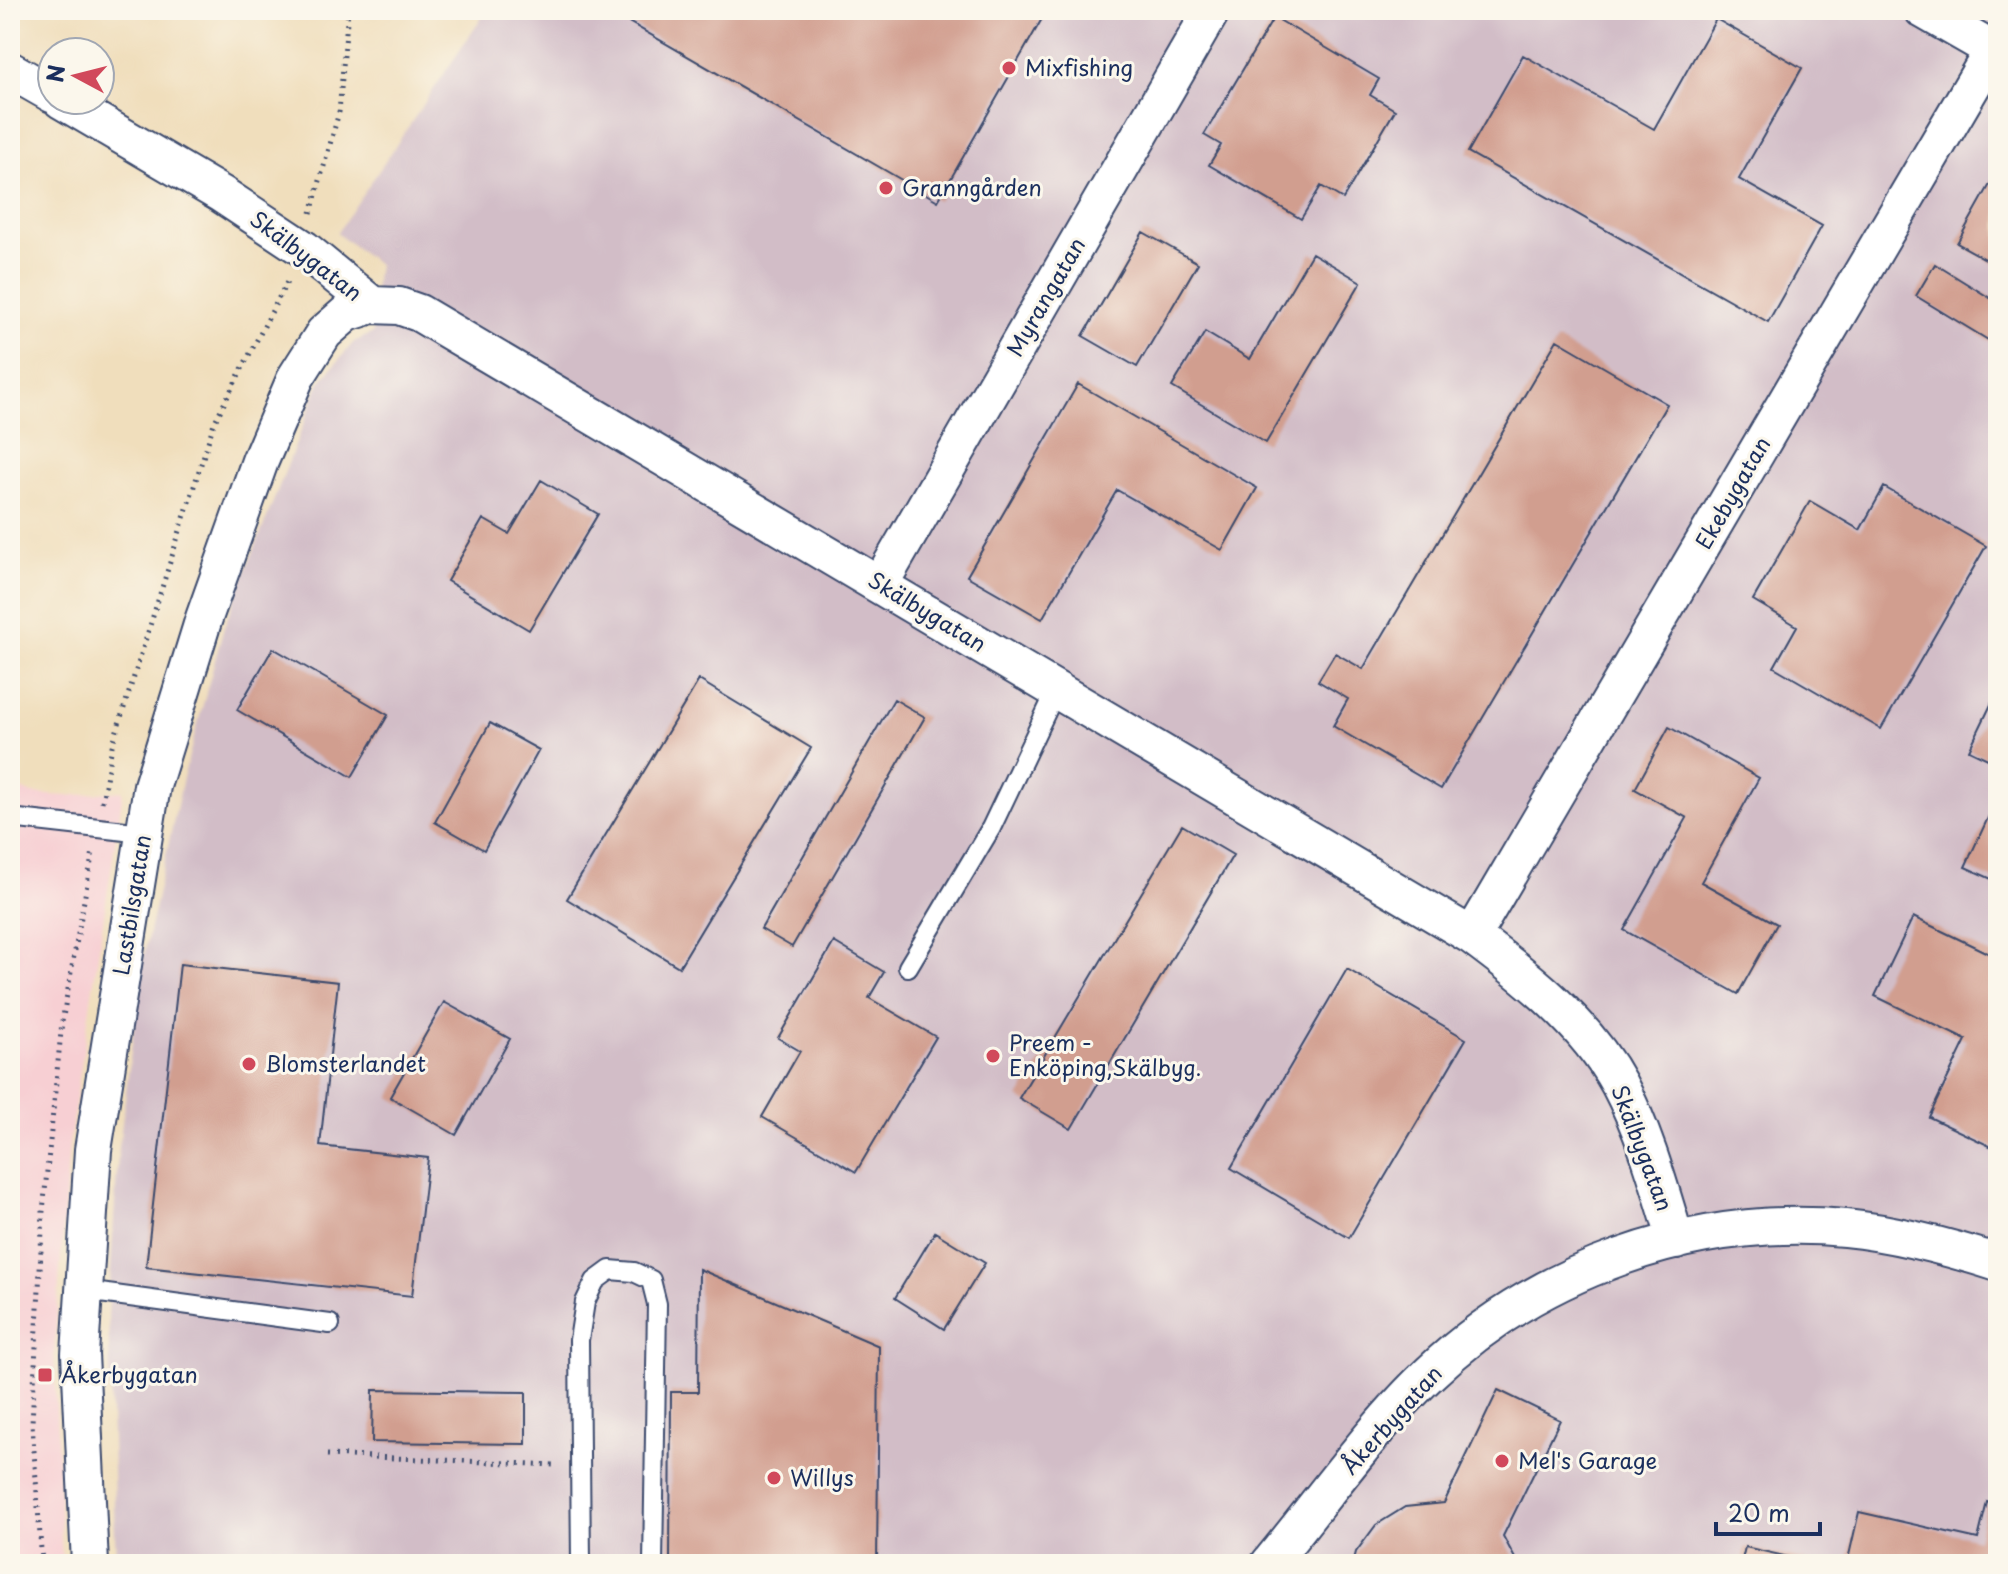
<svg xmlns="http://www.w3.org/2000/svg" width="2008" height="1574" font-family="'Playpen Sans',sans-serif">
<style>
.built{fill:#f7cfd3}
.industrial{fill:#d2bdc7}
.building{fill:#d19e8f}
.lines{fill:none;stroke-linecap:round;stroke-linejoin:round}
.lane-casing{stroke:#3b496c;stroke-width:22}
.street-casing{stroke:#3b496c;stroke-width:40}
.path{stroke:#3b496c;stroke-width:5;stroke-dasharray:2 6;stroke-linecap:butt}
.lane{stroke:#fff;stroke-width:18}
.street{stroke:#fff;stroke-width:36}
.poi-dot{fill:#d1495b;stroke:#fbf7ec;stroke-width:3}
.labels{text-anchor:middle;stroke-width:6;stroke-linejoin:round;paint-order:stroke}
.poi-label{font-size:22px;fill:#1b2f5e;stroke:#fbf7ec;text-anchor:start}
.street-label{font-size:22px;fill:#1b2f5e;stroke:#fbf7ec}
</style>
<rect width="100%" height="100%" fill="#fbf7ec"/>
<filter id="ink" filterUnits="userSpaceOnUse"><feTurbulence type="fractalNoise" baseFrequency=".0125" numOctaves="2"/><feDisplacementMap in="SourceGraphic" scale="16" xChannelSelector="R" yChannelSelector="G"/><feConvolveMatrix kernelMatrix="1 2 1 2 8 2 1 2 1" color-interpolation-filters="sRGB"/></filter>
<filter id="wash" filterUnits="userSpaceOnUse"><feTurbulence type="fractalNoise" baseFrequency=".006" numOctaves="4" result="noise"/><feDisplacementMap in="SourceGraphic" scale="32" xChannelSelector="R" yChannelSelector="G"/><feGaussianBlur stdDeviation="1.8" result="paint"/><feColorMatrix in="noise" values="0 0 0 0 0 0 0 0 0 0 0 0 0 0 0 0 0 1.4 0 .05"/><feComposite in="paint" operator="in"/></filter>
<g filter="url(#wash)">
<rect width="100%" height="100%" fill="#f0debc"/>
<path class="built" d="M10 784 32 794 66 796 123 791 69 1145 54 1353 62 1564H10Z"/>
<path class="industrial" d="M487 10H1998V1564H116L108 1316 118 1155 142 964 183 778 224 627 320 382 354 342 373 333 372 305 378 265 337 233Z"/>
<g id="blocks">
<path class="building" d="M608 10H1047L938 201Z
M1274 17 1379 79 1370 95 1395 110 1343 199 1321 186 1301 219 1209 165 1221 145 1204 135Z
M1716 19 1802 68 1739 179 1822 226 1768 322 1468 152 1523 55 1654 129Z
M1998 170V266L1957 243Z
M1143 232 1198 263 1137 367 1083 336Z
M1312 253 1361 282 1266 443 1172 387 1205 332 1250 359Z
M1935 264 1998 303V346L1916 296Z
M1557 340 1667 404 1441 789 1333 726 1348 699 1318 681 1335 653 1363 669Z
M1078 384 1257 488 1222 550 1117 490 1042 619 967 576Z
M541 480 598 514 529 630 447 581 483 519 509 534Z
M1884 487 1986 546 1881 729 1774 667 1797 626 1753 600 1810 501 1860 530Z
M273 648 388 715 352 777 237 710Z
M699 680 811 748 679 967 567 899Z
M1998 690V764L1969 750Z
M894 699 925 717 792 947 761 929Z
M490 723 539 750 484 850 435 822Z
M1669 727 1759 778 1701 882 1777 924 1738 994 1624 930 1687 818 1635 789Z
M1993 807 1998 809V882L1965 867Z
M1182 825 1233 855 1071 1129 1019 1098Z
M1913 917 1998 958V1150L1929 1117 1966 1040 1875 996Z
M834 942 884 972 869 998 936 1037 856 1172 762 1117 800 1051 778 1038Z
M180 964 338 982 320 1146 428 1158 412 1296 146 1267Z
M1347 969 1466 1039 1349 1238 1231 1168Z
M444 1002 510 1039 456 1135 390 1097Z
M935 1232 985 1263 944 1329 895 1298Z
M699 1269 879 1346 877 1564H670L671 1392H698Z
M373 1390 526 1392V1444L372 1442Z
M1498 1390 1560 1420 1503 1536 1518 1564H1353L1356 1552 1376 1525 1405 1507 1444 1503Z
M1987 1502 1998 1505V1564H1847L1859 1512 1978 1539Z
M1745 1547 1815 1563V1564H1741Z"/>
</g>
</g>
<g filter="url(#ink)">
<use href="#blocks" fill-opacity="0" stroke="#3b496c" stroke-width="2"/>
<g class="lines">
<defs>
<path id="lane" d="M10 818 143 833
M908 967 991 828 1057 689
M85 1291 330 1324
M581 1564 579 1340 585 1302 595 1281 610 1270 634 1272 651 1280 657 1304 653 1564"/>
<path id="street" d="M1923 10 1998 53
M10 70 52 94
M61 100 221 194 304 249 372 305 399 306 419 313 1472 936C1526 976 1586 1023 1619 1084 1645 1133 1660 1188 1676 1241
M880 584 1212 10
M1472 936 1993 50
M90 1564 80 1354 93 1150 152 786 204 618 260 461 296 377 324 333 347 313 372 305
M1269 1564C1319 1504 1373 1427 1429 1374 1537 1270 1695 1214 1845 1228 1897 1233 1948 1247 1998 1263"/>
</defs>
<use href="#lane" class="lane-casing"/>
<use href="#street" class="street-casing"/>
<path class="path" d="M311 213 339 112 348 10
M102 802 112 746 214 423 289 278
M327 1455 555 1465
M42 1564 32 1423 43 1211 62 1022 93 851"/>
<use href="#lane" class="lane"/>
<use href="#street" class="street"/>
</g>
</g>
<g class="poi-dot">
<circle cx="1009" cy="68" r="8"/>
<circle cx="886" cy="188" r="8"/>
<circle cx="993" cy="1056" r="8"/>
<circle cx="249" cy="1064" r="8"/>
<rect x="37" y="1367" width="16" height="16" rx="4"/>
<circle cx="1502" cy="1461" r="8"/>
<circle cx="774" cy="1478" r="8"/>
</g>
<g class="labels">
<g class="poi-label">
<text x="1025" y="76">Mixfishing</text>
<text x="902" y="196">Granngården</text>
<text x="1009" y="1051">Preem -<tspan x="1009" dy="25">Enköping,Skälbyg.</tspan></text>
<text x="265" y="1072">Blomsterlandet</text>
<text x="61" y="1383">Åkerbygatan</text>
<text x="1518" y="1469">Mel's Garage</text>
<text x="790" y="1486">Willys</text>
</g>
<g class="street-label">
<text transform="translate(306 256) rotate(37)" y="8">Skälbygatan</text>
<text transform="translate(1046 297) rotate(-60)" y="8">Myrangatan</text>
<text transform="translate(1733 493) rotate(-60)" y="8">Ekebygatan</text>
<text transform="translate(927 612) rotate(31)" y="8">Skälbygatan</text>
<text transform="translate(132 905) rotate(-81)" y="8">Lastbilsgatan</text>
<text transform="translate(1642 1148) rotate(69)" y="8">Skälbygatan</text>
<text transform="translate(1392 1420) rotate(-48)" y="8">Åkerbygatan</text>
</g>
</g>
<rect width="2008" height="1574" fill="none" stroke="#fbf7ec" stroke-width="40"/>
<g transform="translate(76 76) rotate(277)"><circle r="38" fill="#fbf7ec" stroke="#a1a7b3" stroke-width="2"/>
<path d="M0-6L14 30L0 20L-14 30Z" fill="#d1495b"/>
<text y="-12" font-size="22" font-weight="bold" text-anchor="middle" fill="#1b2f5e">N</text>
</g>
<path d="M1716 1522v12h104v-12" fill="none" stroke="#1b2f5e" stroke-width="4"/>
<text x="1728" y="1522" font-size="24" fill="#1b2f5e" stroke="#fbf7ec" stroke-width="6" paint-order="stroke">20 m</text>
</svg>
